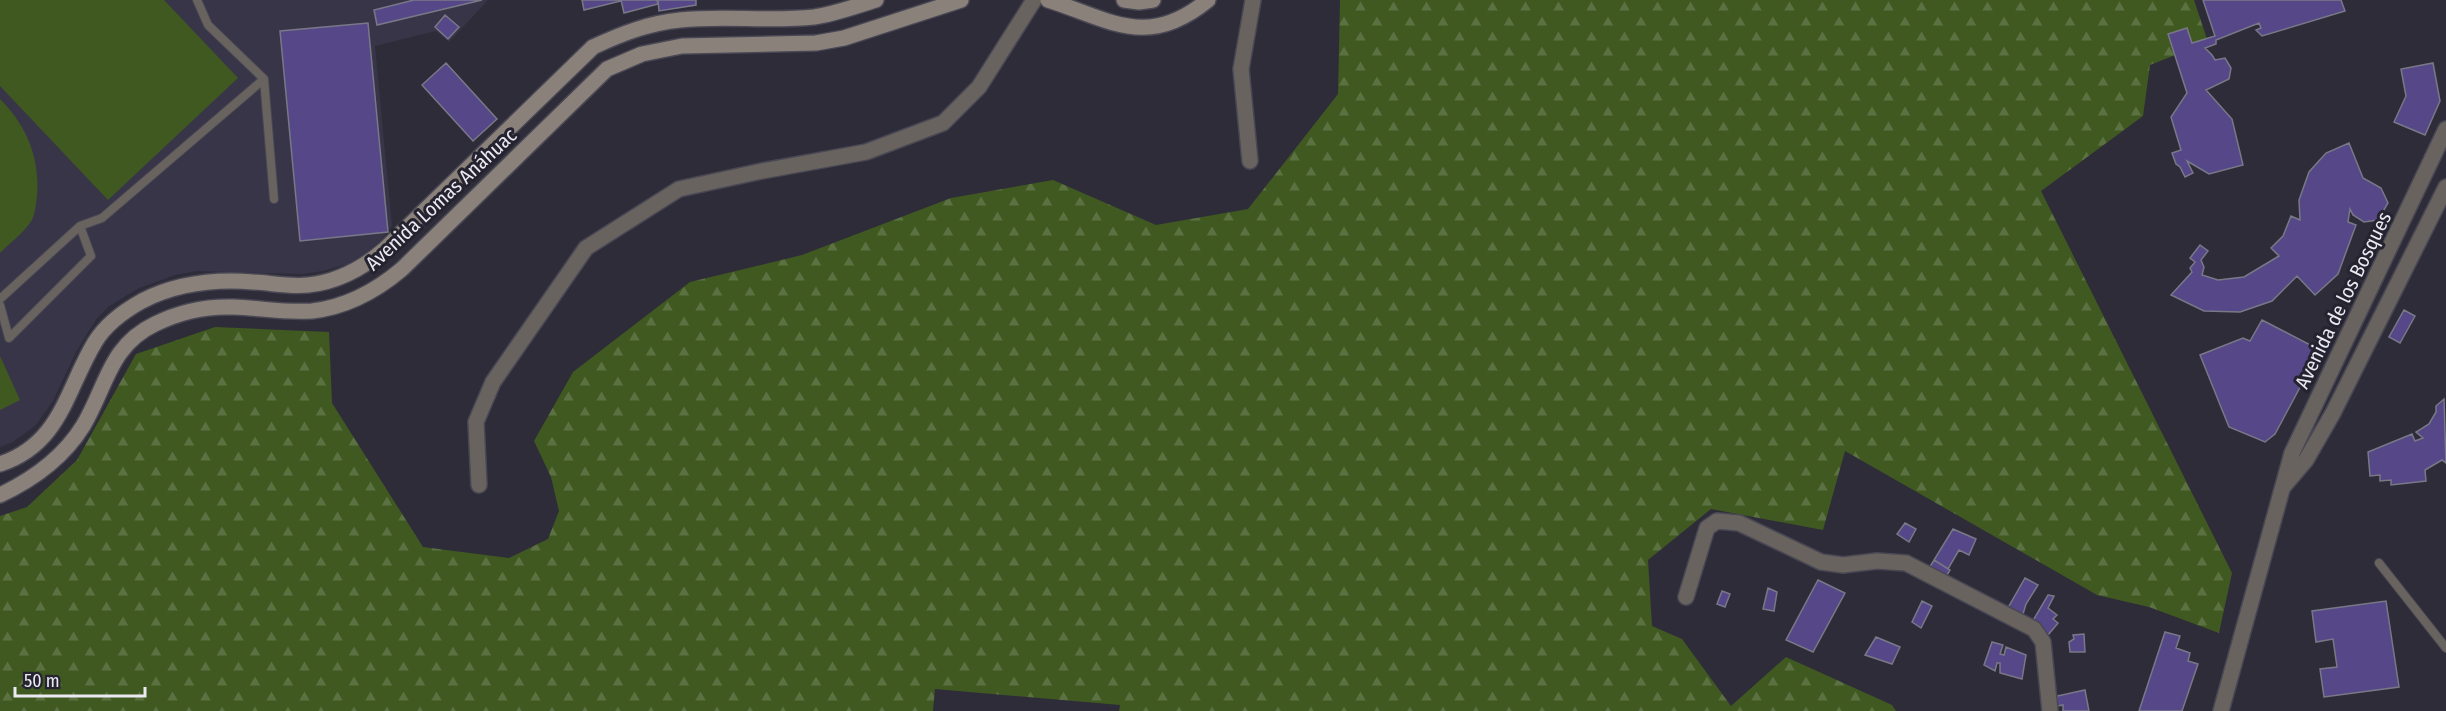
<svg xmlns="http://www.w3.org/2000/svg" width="2446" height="711" font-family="'Fira Sans Condensed',sans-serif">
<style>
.built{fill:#383548}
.grass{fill:#3f5920}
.forest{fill:url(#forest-firs)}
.building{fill:#564888;stroke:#797887;stroke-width:1.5}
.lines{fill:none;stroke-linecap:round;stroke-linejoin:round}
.service-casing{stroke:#484753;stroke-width:10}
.minor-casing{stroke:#484753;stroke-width:18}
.tertiary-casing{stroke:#484753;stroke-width:18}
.secondary-casing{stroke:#484753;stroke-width:18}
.service{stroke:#69635f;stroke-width:8}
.minor{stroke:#69635f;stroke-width:15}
.tertiary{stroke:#69635f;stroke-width:15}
.secondary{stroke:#8a817a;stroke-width:15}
.labels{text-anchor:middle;stroke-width:6;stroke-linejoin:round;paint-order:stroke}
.street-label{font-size:20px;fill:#ebeaf2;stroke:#24232f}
</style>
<defs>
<pattern id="forest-firs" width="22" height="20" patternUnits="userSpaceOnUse" patternTransform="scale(1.5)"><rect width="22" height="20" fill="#3f5920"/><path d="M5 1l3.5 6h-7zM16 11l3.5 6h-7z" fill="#5b7141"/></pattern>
</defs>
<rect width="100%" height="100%" fill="#2e2c39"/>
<path class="built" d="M0 0H488L449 42 436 31 375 46 392 226 381 240 364 254 347 264 323 271 303 274 196 271 175 275 137 289 108 307 97 318 76 352 53 401 36 425 13 442 0 447Z"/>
<path class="grass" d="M0 0H164L238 78 108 200 0 86Z
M0 99C27 126 40 158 37 196 36 204 35 217 30 223 22 234 10 243 0 253Z
M0 356 20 400 0 410Z"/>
<path class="forest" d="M1340 0H2194L2208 42 2150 65 2143 116 2041 191 2232 573 2219 633 2149 607 2097 595 1845 451 1823 530 1711 509 1648 560 1652 626 1682 639 1731 706 1786 657 1892 705 1896 711H1119L1120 705 935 689 933 711H0V516L27 507 77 460 136 354 215 327 329 332 332 403 423 547 509 558 548 539 559 511 551 477 534 441 573 372 690 282 802 255 951 198 1053 180 1156 225 1248 209 1338 94Z"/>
<path class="building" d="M414 0H482L377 25 374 10Z
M582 0H621V1L584 10Z
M621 0H657L658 4 624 13Z
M658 0H696V5L659 11Z
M2203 0H2341L2345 11 2262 36 2256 30 2261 28 2259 23 2216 40V44L2205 48 2212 55 2215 60 2225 58 2231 68 2229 79 2206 90 2232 119 2243 165 2209 174 2187 161 2193 173 2185 177 2180 167 2176 164 2172 153 2181 150 2171 117 2187 93 2168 34 2187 28 2192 43 2215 36Z
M445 15 459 27 448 39 435 27Z
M368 23 388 232 300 241 280 31Z
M446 63 497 119 473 141 422 85Z
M2433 63 2440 101 2425 135 2394 122 2406 96 2401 69Z
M2349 143 2363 178 2381 188 2388 203 2378 220 2364 222 2353 215 2350 209 2348 222 2356 225 2338 274 2315 295 2297 276 2272 301 2240 312 2204 311 2171 295 2192 272 2190 268 2195 262 2190 258 2200 245 2208 251 2201 260 2204 267 2202 275 2218 280 2244 277 2279 256 2271 248 2283 236 2291 216 2300 220 2299 200 2309 172 2326 153Z
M2404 310 2415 316 2400 343 2389 337Z
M2262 320 2320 350 2275 434 2265 442 2229 427 2200 355 2243 338 2250 341Z
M2444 399 2446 463 2442 460 2425 470 2426 481 2391 485V480L2380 481V475L2370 476 2368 452 2412 434 2415 441 2423 438 2416 432 2429 424 2436 412V406Z
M1905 523 1916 529 1909 542 1897 534Z
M1953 529 1976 539 1969 555 1959 550 1948 569 1934 560Z
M1934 560 1950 570 1943 582 1926 573Z
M2025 578 2038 585 2026 604 2021 621 2005 613Z
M1818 580 1845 593 1813 652 1786 640Z
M1768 588 1777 592 1774 611 1763 609Z
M1722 591 1730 594 1725 607 1717 604Z
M2048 595 2054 596 2048 608 2057 615 2053 619 2058 623 2048 635 2031 624Z
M1922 601 1932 606 1921 628 1912 622Z
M2386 601 2399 687 2324 697 2320 669 2337 667 2333 639 2316 642 2312 611Z
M2165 632 2180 636 2176 648 2190 653 2188 661 2198 664 2182 711H2139Z
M2084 634 2085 652H2070L2069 642 2074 639 2073 635Z
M1876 637 1900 647 1892 664 1865 655Z
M1992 642 2003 645 2000 654 2004 655 2006 647 2026 655 2022 679 2000 673V663H1997L1995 671 1984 665Z
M2085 690 2089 711H2063V705L2057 706V696Z"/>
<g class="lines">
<defs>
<path id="service" d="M197 0 208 25 264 79 274 199
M0 299 80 226 102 218 264 79
M0 305 9 338 91 256 80 226
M2379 563 2446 648"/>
<path id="minor" d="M1250 161 1241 69 1253 0
M479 485 476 422 493 382 586 248 679 189 762 171 866 152 943 123 979 87 1034 0
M1686 597 1707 528 1717 521 1739 523 1821 562 1843 565 1877 561 1906 563 2034 629 2043 642 2050 711"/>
<path id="tertiary" d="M2284 486 2306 460 2333 413 2446 187
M2221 711 2292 453 2446 129"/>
<path id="secondary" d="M1048 0C1111 20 1147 50 1208 0
M1124 0 1139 2 1153 0
M0 464C61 444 66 390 95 342 106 324 124 311 142 301 177 283 215 279 253 282 272 283 290 287 308 285 338 282 363 268 385 249L593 47C621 34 649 23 680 20 724 15 770 22 814 17 835 14 856 6 876 0
M0 495C34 479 63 458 83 426 107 386 109 346 155 324 179 312 207 306 234 307 260 308 286 313 312 311 347 307 376 291 402 269L607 69 642 54 682 46 816 43 844 38 961 0"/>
</defs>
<use href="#service" class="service-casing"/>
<use href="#minor" class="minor-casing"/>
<use href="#tertiary" class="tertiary-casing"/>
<use href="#secondary" class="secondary-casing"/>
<use href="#service" class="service"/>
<use href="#minor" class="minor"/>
<use href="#tertiary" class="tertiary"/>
<use href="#secondary" class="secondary"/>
</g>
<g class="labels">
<g class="street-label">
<text transform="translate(441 199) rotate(-43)" y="7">Avenida Lomas Anáhuac</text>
<text transform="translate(2343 300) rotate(-64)" y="7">Avenida de los Bosques</text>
</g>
</g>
<path d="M15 687v9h130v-9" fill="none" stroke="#ebeaf2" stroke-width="3"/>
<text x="24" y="687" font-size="18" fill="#ebeaf2" stroke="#24232f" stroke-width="4.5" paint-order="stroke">50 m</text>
</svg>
